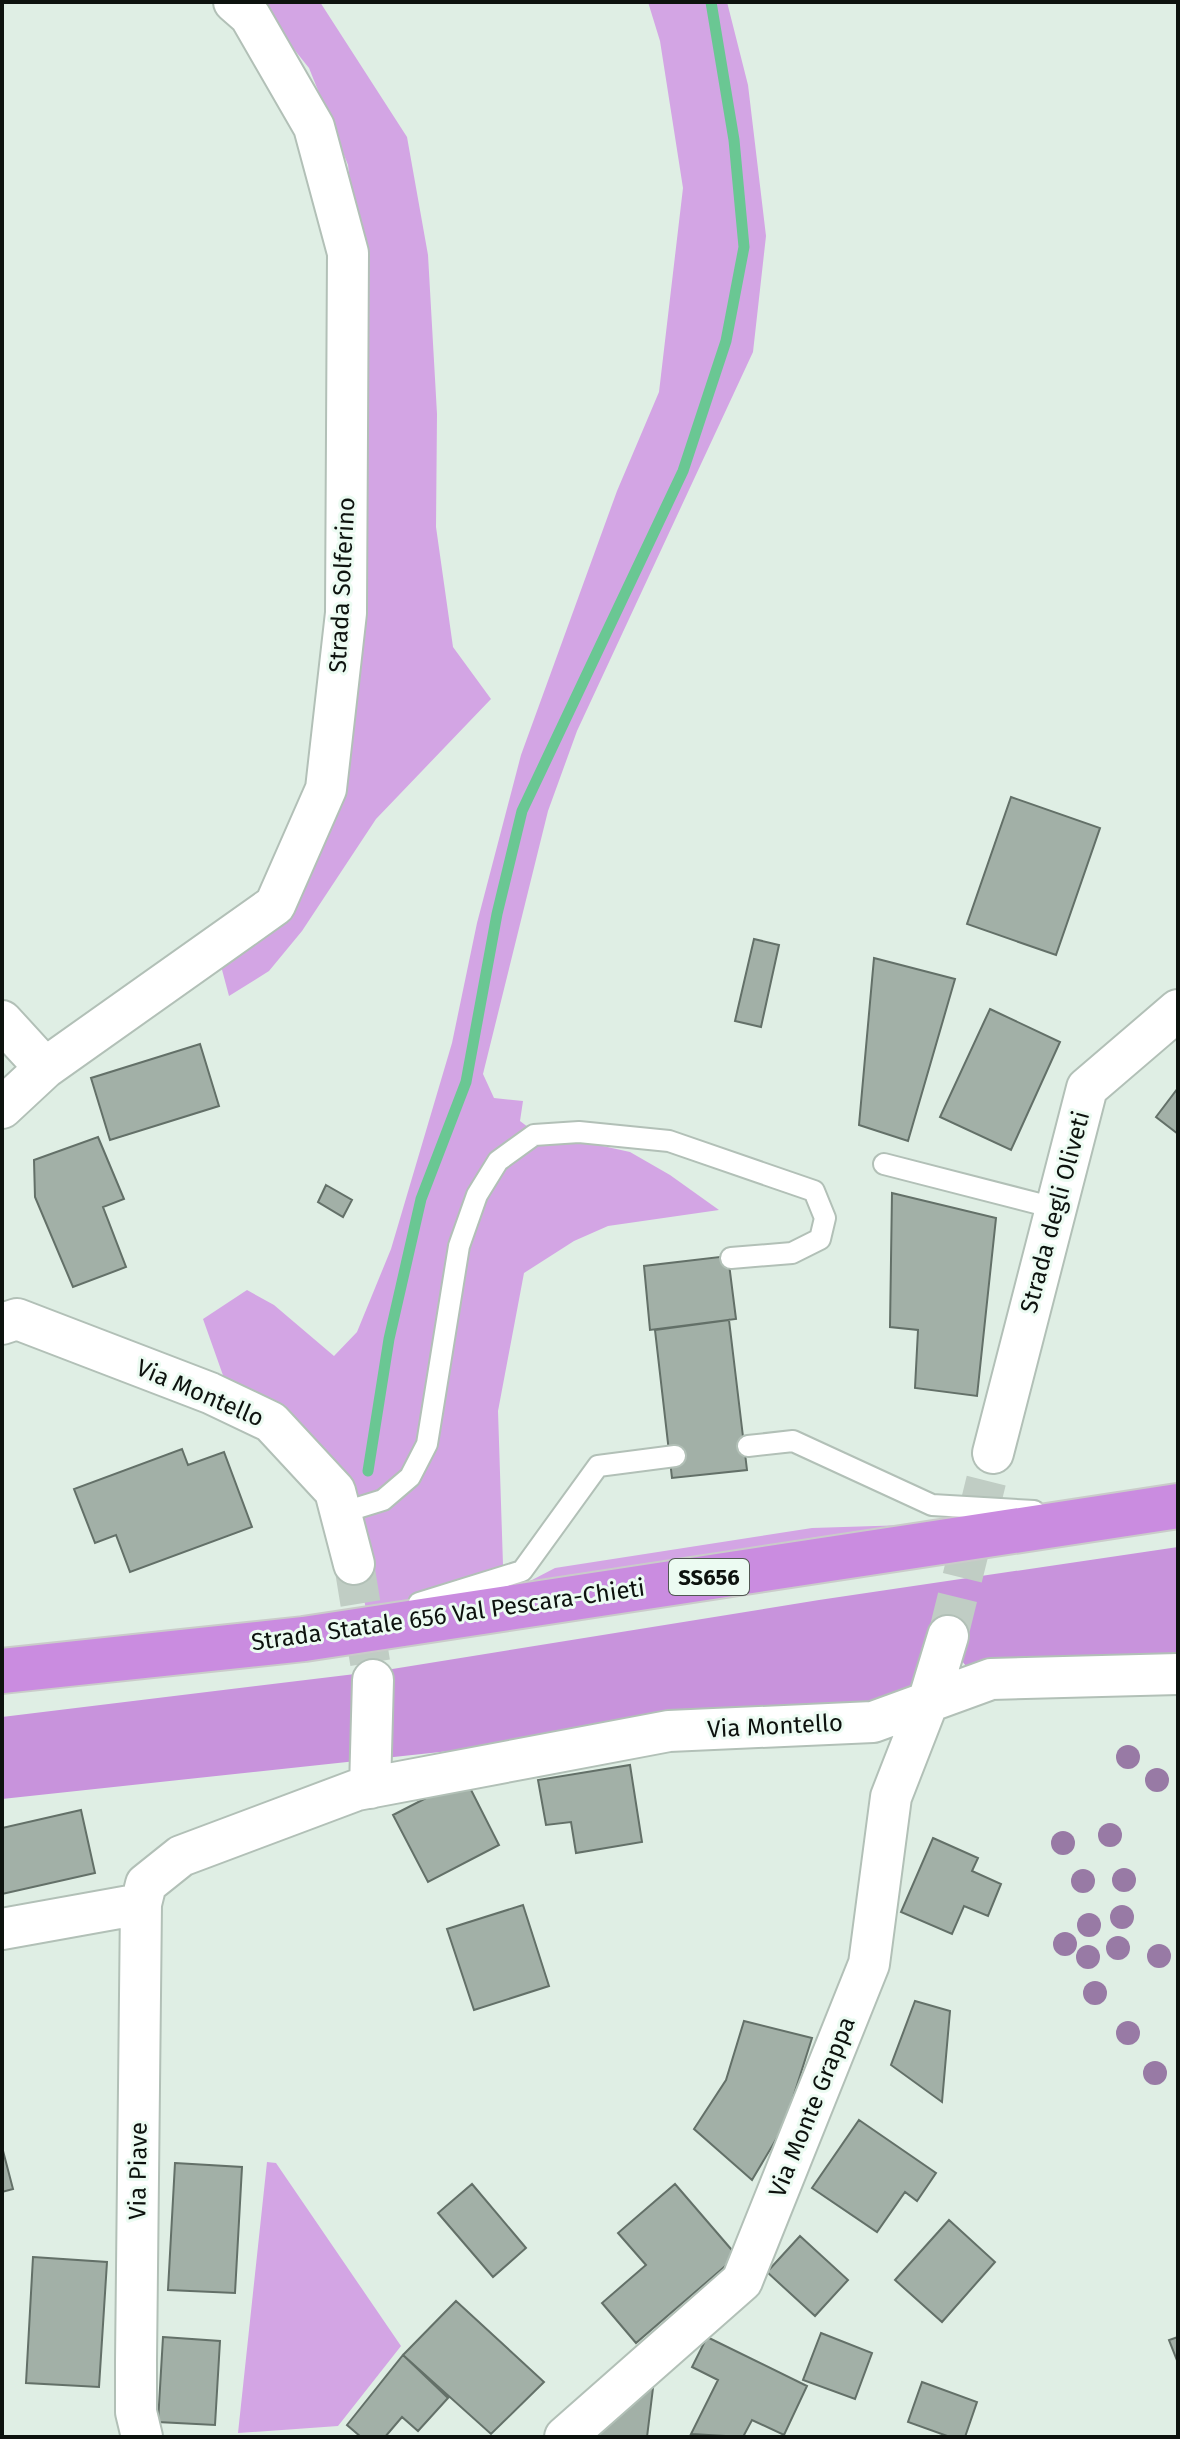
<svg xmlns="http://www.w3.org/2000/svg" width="1180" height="2439" font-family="'Fira Sans',sans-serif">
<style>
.green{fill:#d3a5e4}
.forest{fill:#c893dc}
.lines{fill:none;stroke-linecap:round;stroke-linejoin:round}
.stream{stroke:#6ac793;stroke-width:11}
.building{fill:#a2b0a7;stroke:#637068;stroke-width:2}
.minor-tunnel{stroke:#c0cdc4;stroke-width:40;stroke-dasharray:40 20;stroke-linecap:butt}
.service-casing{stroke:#b2c0b7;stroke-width:24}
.minor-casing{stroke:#b2c0b7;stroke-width:44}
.trunk-casing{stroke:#cacbca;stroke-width:48}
.service{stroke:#fff;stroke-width:20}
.minor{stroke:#fff;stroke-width:40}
.trunk{stroke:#ca8ce0;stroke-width:44}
.tree{fill:#987aa5}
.labels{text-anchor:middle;stroke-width:6;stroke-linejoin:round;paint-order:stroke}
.shield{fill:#ecfbf2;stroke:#505852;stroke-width:2}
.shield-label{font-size:22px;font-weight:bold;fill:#0d120e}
.street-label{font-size:24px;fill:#0d120e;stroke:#ecfbf2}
</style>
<rect width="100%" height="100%" fill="#dfeee4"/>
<path class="green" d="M256 2H320L407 137 428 255 437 414 436 527 453 647 491 699 376 819 302 931 269 971 229 996 217 951 278 904 330 790 360 267 348 165 309 68Z
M648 2H727L748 85 766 236 753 352 577 731 548 811 483 1074 494 1098 523 1101 520 1121 549 1143H589L630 1152 670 1175 719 1210 608 1226 574 1241 524 1273 498 1411 503 1565C462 1590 412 1599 366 1610L347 1503 230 1395 203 1319 247 1290 274 1305 334 1356 357 1332 391 1249 452 1043 477 923 521 755 617 491 659 392 683 188 660 41Z
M907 1525 505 1594 555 1568 812 1528Z
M267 2162 276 2163 401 2346 338 2426 238 2433Z"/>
<path class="forest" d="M1178 1547V1664L972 1674 959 1657 915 1692 849 1708 2 1799V1717L380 1671 819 1600Z"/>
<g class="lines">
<path class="stream" d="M368 1471 389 1339 421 1199 466 1082 497 914 522 811 683 471 726 341 744 247 734 140 711 2"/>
</g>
<path class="building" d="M1011 797 1100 828 1056 955 967 924Z
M754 939 779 945 761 1027 735 1021Z
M874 958 955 979 908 1141 859 1125Z
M990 1009 1060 1042 1011 1150 940 1117Z
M200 1044 219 1106 110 1140 91 1078Z
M1178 1088V1134L1156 1117Z
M98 1137 124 1199 103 1207 126 1267 73 1287 35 1197 34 1160Z
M326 1185 352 1200 343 1217 318 1202Z
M892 1193 996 1218 977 1396 915 1388 918 1330 890 1327Z
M728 1256 736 1319 650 1330 644 1266Z
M729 1320 747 1470 672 1478 655 1330Z
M182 1449 188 1465 224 1452 252 1527 130 1572 116 1535 95 1543 74 1489Z
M630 1765 642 1842 576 1853 571 1822 546 1825 538 1780Z
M465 1778 499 1845 428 1882 393 1815Z
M81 1810 95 1873 2 1894V1828Z
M933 1838 978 1858 972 1871 1001 1884 988 1916 964 1906 952 1934 901 1912Z
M523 1905 549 1986 474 2010 447 1929Z
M915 2001 950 2011 942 2102 891 2065Z
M744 2021 812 2038 784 2126 752 2180 694 2129 726 2080Z
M859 2120 936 2173 917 2201 905 2192 877 2232 812 2188Z
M2 2147 13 2189 2 2192Z
M175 2163 242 2167 235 2293 168 2290Z
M472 2184 526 2248 493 2277 438 2213Z
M675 2184 737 2256 636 2343 602 2303 646 2265 618 2233Z
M949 2220 995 2262 942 2322 895 2280Z
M800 2236 848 2280 815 2316 767 2272Z
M33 2257 107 2262 99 2387 26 2383Z
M456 2301 544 2382 491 2434 403 2355Z
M821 2333 872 2353 855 2399 803 2380Z
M163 2337 220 2341 215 2425 158 2422Z
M707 2337 807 2386 784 2435 752 2420 743 2437 691 2434 718 2380 692 2367Z
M1178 2337V2363L1169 2340Z
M403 2355 448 2398 418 2431 402 2417 385 2437H361L347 2425Z
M922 2382 977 2402 965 2437H950L908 2422Z
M653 2388 647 2437H591L624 2391Z"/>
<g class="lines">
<path class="minor-tunnel" d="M354 1564 373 1680
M948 1636 993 1453"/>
<defs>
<path id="service" d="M884 1164 1055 1208
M748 1446 793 1441 932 1505 1034 1511
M341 1513 383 1500 410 1477 427 1444 459 1246 477 1195 498 1161 534 1135 579 1132 669 1141 814 1191 825 1218 820 1239 792 1253 731 1258
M419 1603 522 1571 598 1466 675 1456"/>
<path id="minor" d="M2 1021 45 1068
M2 1108 45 1068 275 905 326 789 346 613 348 253 314 127 250 16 234 2
M2 1324 17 1319 210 1393 271 1422 335 1491 354 1564
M993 1453 1087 1088 1178 1010
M370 1788 373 1680
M2 1929 141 1904
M142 2437 136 2412V2361L141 1904 146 1884 181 1856 357 1790 669 1731 873 1722 991 1679 1178 1674
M565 2437 742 2281 869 1964 891 1797 928 1702 948 1636"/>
<path id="trunk" d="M2 1671 304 1639 1178 1506"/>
</defs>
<use href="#service" class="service-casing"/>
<use href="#minor" class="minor-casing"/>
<use href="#trunk" class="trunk-casing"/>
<use href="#service" class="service"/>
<use href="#minor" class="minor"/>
<use href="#trunk" class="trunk"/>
</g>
<g class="tree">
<circle cx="1128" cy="1757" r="12"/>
<circle cx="1157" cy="1780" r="12"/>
<circle cx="1110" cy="1835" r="12"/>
<circle cx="1063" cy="1843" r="12"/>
<circle cx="1124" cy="1880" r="12"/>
<circle cx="1083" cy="1881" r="12"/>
<circle cx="1122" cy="1917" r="12"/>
<circle cx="1089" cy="1925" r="12"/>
<circle cx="1065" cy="1944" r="12"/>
<circle cx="1118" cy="1948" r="12"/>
<circle cx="1159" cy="1956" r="12"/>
<circle cx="1088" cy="1957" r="12"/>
<circle cx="1095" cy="1993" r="12"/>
<circle cx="1128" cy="2033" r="12"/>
<circle cx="1155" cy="2073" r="12"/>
</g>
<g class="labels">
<rect class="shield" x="669" y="1559" width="80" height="36" rx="6"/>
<g class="shield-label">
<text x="709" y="1585">SS656</text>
</g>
<g class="street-label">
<text transform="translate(342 585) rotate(-87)" y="8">Strada Solferino</text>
<text transform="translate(1055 1212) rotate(-75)" y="8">Strada degli Oliveti</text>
<text transform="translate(200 1393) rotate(23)" y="8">Via Montello</text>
<text transform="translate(448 1615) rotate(-8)" y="8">Strada Statale 656 Val Pescara-Chieti</text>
<text transform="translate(775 1726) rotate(-3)" y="8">Via Montello</text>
<text transform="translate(812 2107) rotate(-68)" y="8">Via Monte Grappa</text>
<text transform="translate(138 2171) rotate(-89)" y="8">Via Piave</text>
</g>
</g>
<rect width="1180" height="2439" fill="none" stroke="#0d120e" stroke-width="8"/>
</svg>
